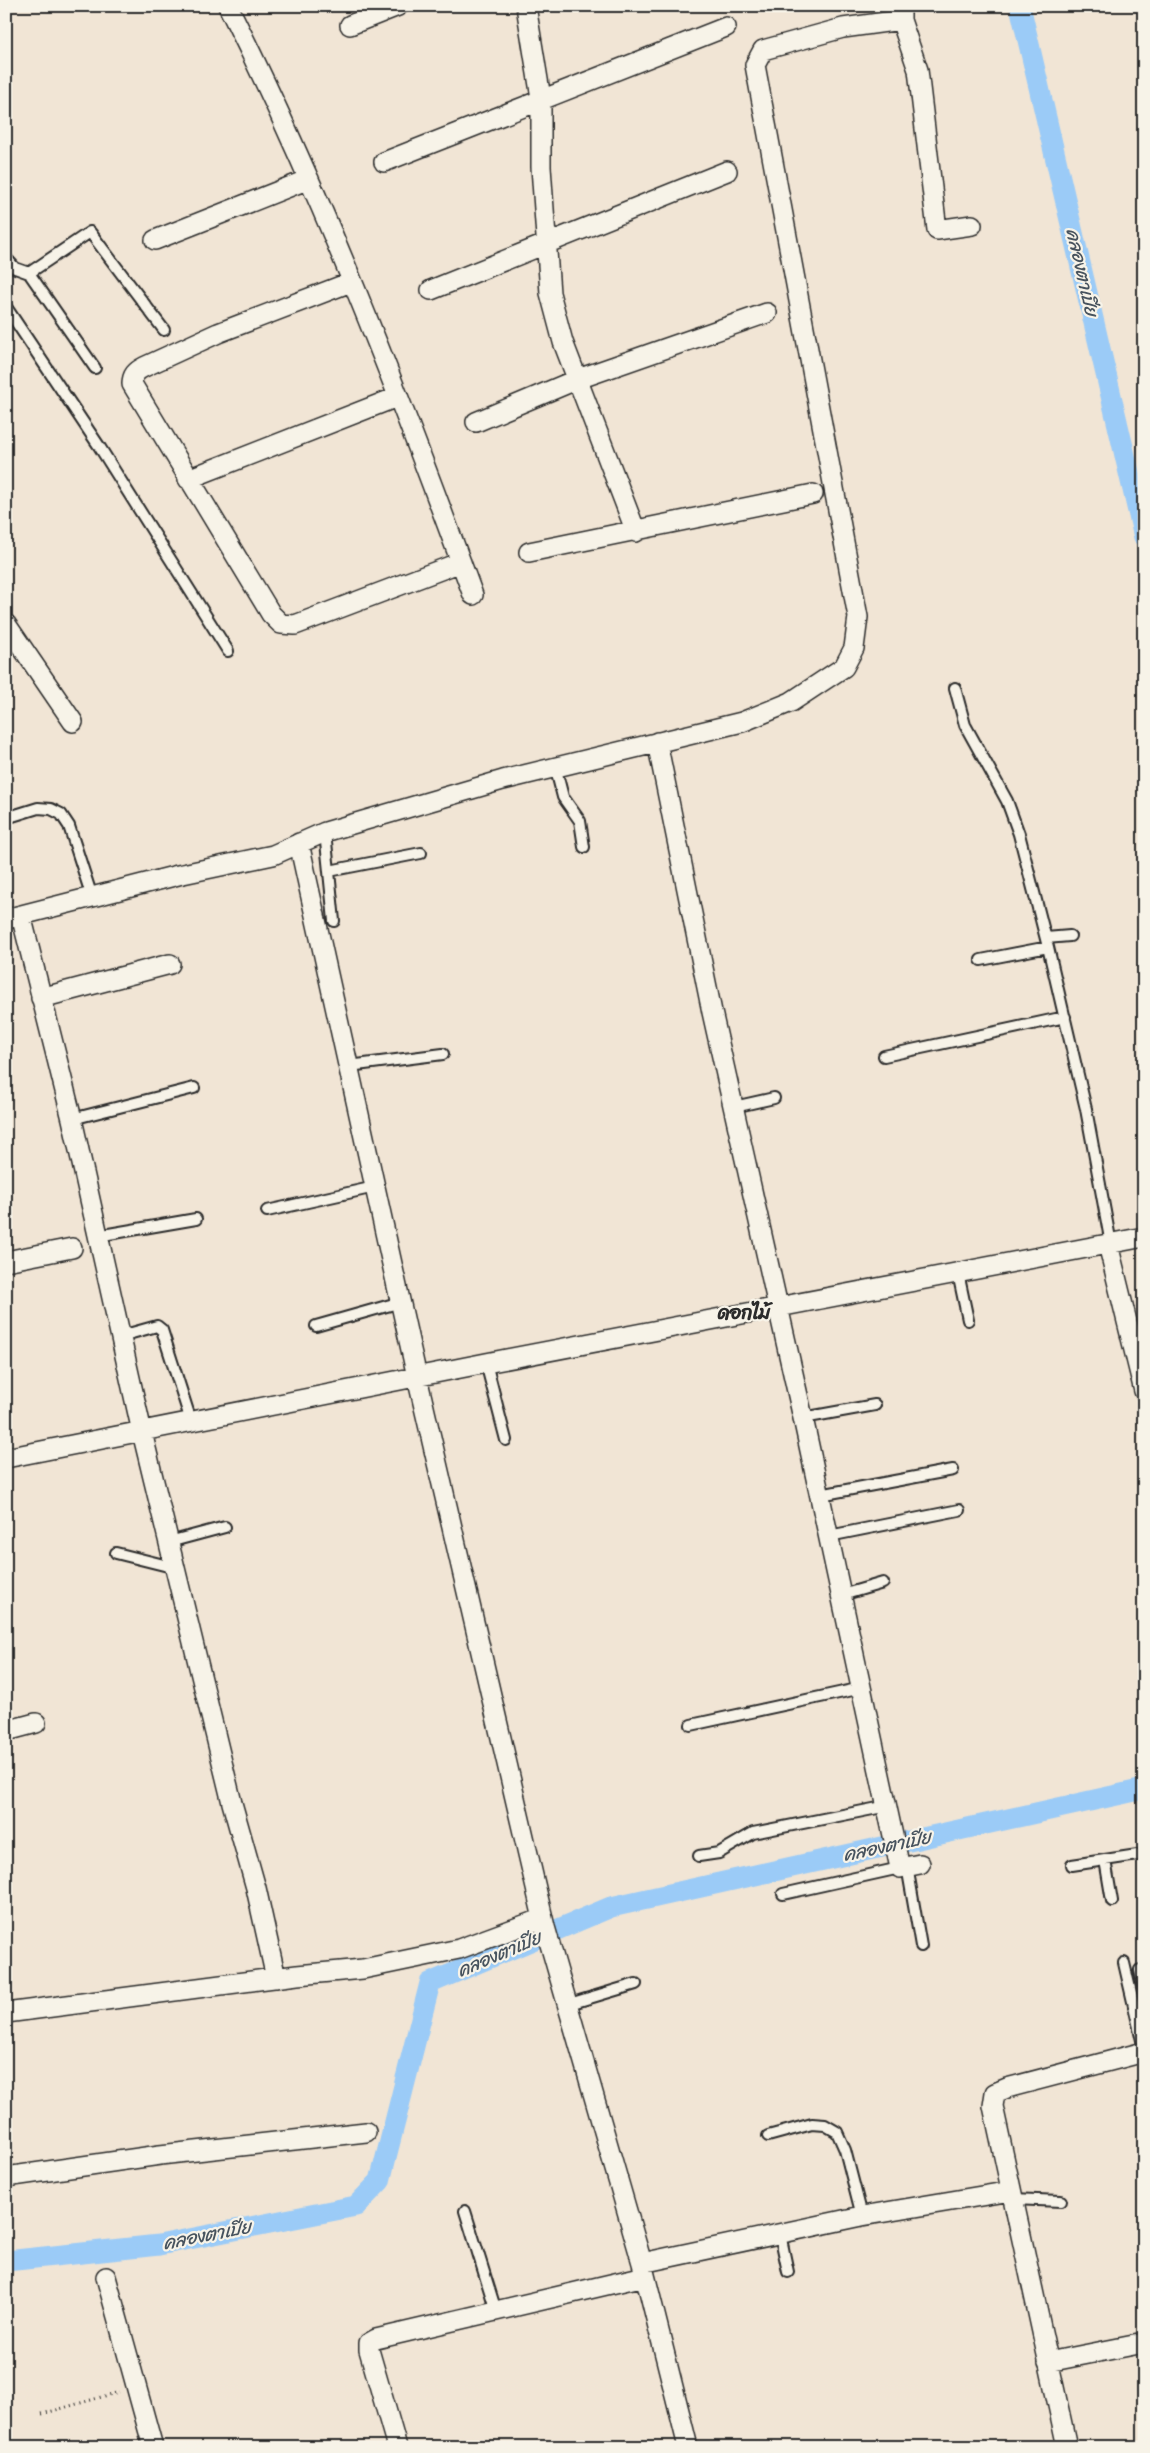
<svg xmlns="http://www.w3.org/2000/svg" width="1150" height="2453" font-family="Sriracha,'Playpen Sans Thai',sans-serif">
<style>
.lines{fill:none;stroke-linecap:round;stroke-linejoin:round}
.canal{stroke:#9bcbf7;stroke-width:21}
.service-casing{stroke:#2b2b2b;stroke-width:14}
.minor-casing{stroke:#2b2b2b;stroke-width:22}
.path{stroke:#2b2b2b;stroke-width:3;stroke-dasharray:1 4;stroke-linecap:butt}
.service{stroke:#f7f3e8;stroke-width:10}
.minor{stroke:#f7f3e8;stroke-width:19}
.labels{text-anchor:middle;stroke-width:4.5;stroke-linejoin:round;paint-order:stroke}
.water-label{font-size:18px;font-style:italic;fill:#47535e;stroke:#f7f3e8}
.quarter-label{font-size:19px;font-weight:bold;fill:#2b2b2b;stroke:#f7f3e8}
</style>
<rect width="100%" height="100%" fill="#f1e5d5"/>
<filter id="ink" filterUnits="userSpaceOnUse"><feTurbulence type="fractalNoise" baseFrequency=".02" numOctaves="2"/><feDisplacementMap in="SourceGraphic" scale="10" xChannelSelector="R" yChannelSelector="G"/><feConvolveMatrix kernelMatrix="1 2 1 2 8 2 1 2 1" color-interpolation-filters="sRGB"/></filter>
<g filter="url(#ink)">
<g class="lines">
<path class="canal" d="M1020 6 1144 537
M6 2261 159 2245 356 2206 380 2181 430 1983 611 1907 1144 1789"/>
<defs>
<path id="service" d="M6 258 15 268 29 273 90 232 164 330
M29 273 95 368
M6 307 99 446 228 651
M955 688 965 725 1007 801 1019 834 1048 947 1086 1109 1111 1244
M555 766 563 797 580 821 584 847
M6 818 38 808 51 809 61 814 69 826 92 897
M325 832 334 921
M329 871 421 853
M1046 938 1070 936
M981 960 1048 947
M884 1056 1065 1017
M349 1066 443 1054
M734 1107 774 1098
M72 1119 194 1088
M267 1211 375 1187
M97 1236 196 1219
M958 1273 968 1320
M316 1326 401 1302
M121 1336 157 1326 162 1330 191 1421
M486 1363 506 1440
M803 1418 875 1405
M820 1495 953 1470
M829 1536 959 1510
M169 1542 225 1527
M116 1553 176 1568
M842 1595 883 1583
M691 1725 862 1688
M699 1856 719 1853 753 1833 888 1806
M1105 1860 1112 1901
M1072 1865 1144 1854
M907 1866 921 1946
M783 1894 900 1868
M1124 1963 1144 2049
M1140 1970 1144 1987
M566 2005 636 1984
M768 2136 812 2124 825 2125 837 2132 845 2150 862 2216
M1013 2199 1061 2201
M465 2211 496 2311
M780 2234 788 2272"/>
<path id="minor" d="M228 6C323 196 400 396 473 595
M526 6 541 98V167L550 293 563 342 636 532
M901 20 918 70 937 230 972 225
M350 25 398 6
M384 162 726 27
M155 240 309 179
M351 282 218 333 144 367C136 371 132 375 132 384L271 614 281 624 295 625 461 562
M431 290 727 171
M476 422 578 379 767 313
M188 479 397 397
M529 552 813 494
M6 624 73 722
M657 742 712 1012 803 1418 900 1868 920 1864
M299 843 417 1377 545 1927 642 2263 688 2447
M21 915 72 1119 142 1432 232 1803 256 1888 276 1978
M6 919 178 875 273 855 325 832 503 780 742 722 791 702 844 667 854 648 858 617 755 65 763 50 843 28 901 20V6
M41 998 170 964
M1108 1244 1144 1391
M6 1261 72 1248
M6 1458 486 1363 1144 1237
M6 1731 36 1723
M6 2013 297 1975 363 1969 459 1949 543 1918
M6 2177 160 2155 366 2132
M642 2263 862 2216 1011 2191
M106 2277 153 2447
M1048 2362 1144 2343
M397 2447 369 2350V2343L376 2339 645 2276
M1067 2447 993 2106 995 2093 1007 2088 1144 2052"/>
</defs>
<use href="#service" class="service-casing"/>
<use href="#minor" class="minor-casing"/>
<path class="path" d="M42 2414 119 2392"/>
<use href="#service" class="service"/>
<use href="#minor" class="minor"/>
</g>
</g>
<g class="labels">
<g class="water-label">
<text transform="translate(1082 272) rotate(77)" y="6">คลองตาเปีย</text>
<text transform="translate(887 1846) rotate(-12)" y="6">คลองตาเปีย</text>
<text transform="translate(499 1954) rotate(-23)" y="6">คลองตาเปีย</text>
<text transform="translate(207 2235) rotate(-11)" y="6">คลองตาเปีย</text>
</g>
<g class="quarter-label">
<text x="744" y="1319">ดอกไม้</text>
</g>
</g>
<rect width="1150" height="2453" fill="none" stroke="#f7f3e8" stroke-width="25"/>
<rect x="12" y="12" width="1125" height="2428" fill="none" stroke="#2b2b2b" stroke-width="2" filter="url(#ink)"/>
</svg>
